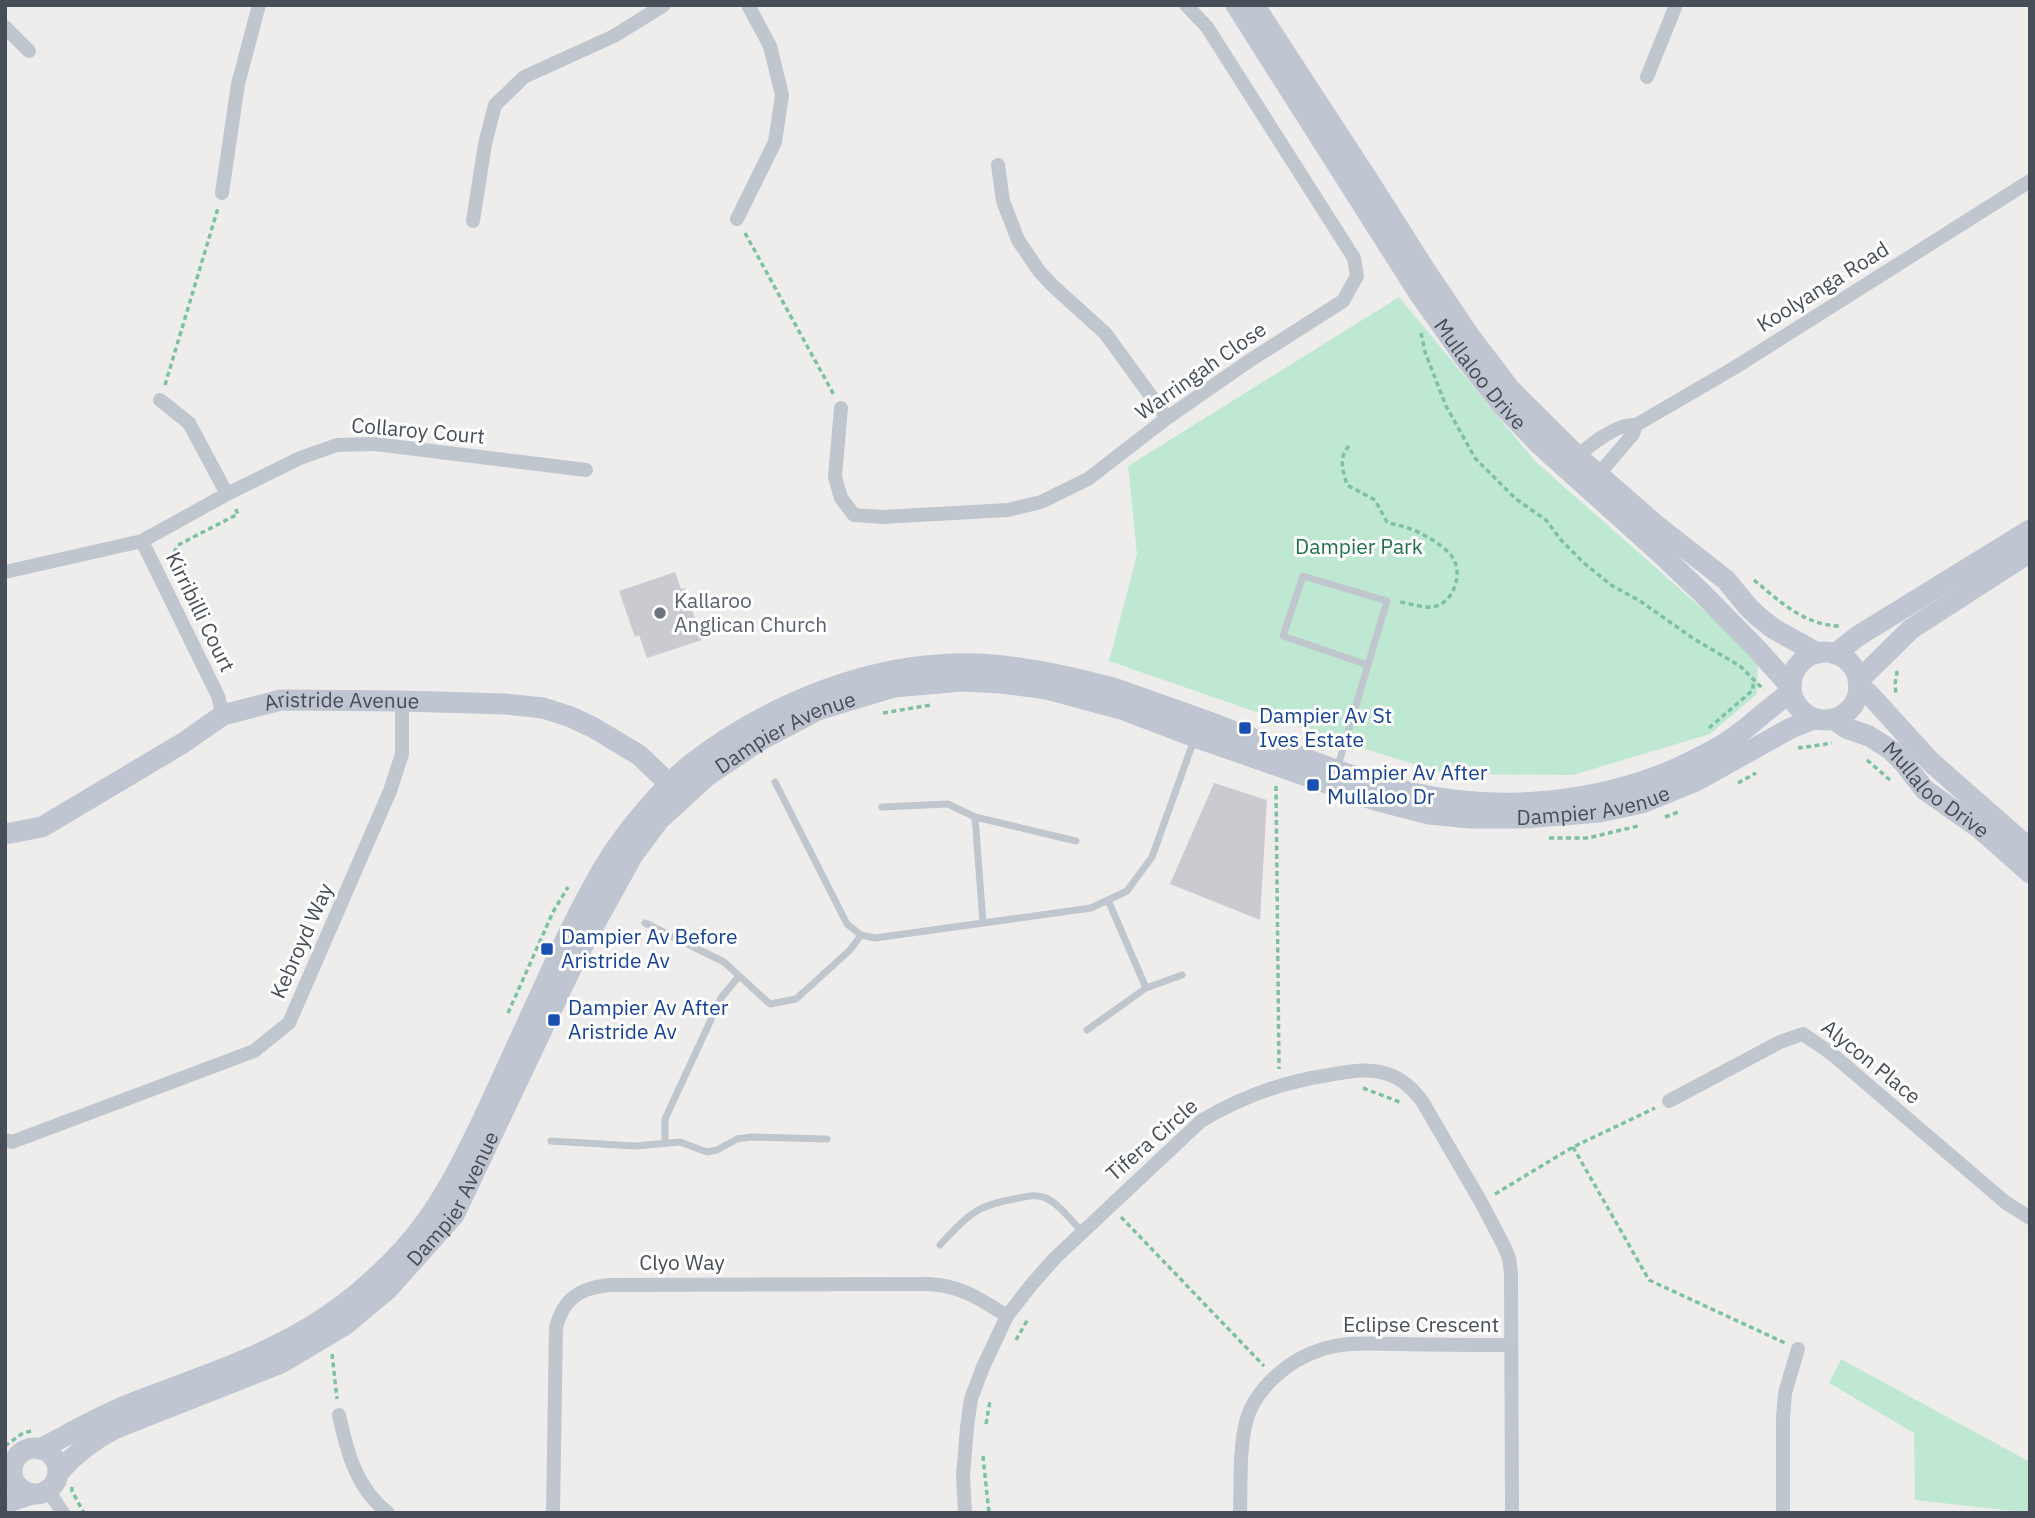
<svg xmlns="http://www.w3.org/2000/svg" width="2035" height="1518" font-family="'IBM Plex Sans',sans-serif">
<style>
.green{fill:#bfe8d2}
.building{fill:#cacbd1}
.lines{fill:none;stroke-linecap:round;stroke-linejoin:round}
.path{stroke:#7cc1a4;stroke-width:3.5;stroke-dasharray:5 3.5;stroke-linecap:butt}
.lane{stroke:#bfc6cd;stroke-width:7}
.street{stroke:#bfc6cd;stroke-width:14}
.secondary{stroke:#bfc6d1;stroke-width:21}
.worship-dot{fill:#6b7280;stroke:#fff;stroke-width:2.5}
.transit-dot{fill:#1a4fb4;stroke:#fff;stroke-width:2.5}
.labels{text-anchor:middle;stroke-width:6;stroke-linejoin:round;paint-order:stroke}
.street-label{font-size:21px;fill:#474e57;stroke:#fff}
.park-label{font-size:21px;fill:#226f4e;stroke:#fff}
.worship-label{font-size:21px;fill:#5b616d;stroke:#fff;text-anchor:start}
.transit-label{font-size:21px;fill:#164399;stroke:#fff;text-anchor:start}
</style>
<rect width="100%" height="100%" fill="#efedec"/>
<path class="green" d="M1399 297 1535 461 1758 658 1757 694 1710 734 1573 775 1445 774 1346 743 1109 661 1137 555 1128 466Z
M1841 1359 2030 1462V1513L1915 1500 1914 1433 1829 1383Z"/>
<path class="building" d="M675 572 681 589 685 588 702 640 647 658 639 635 635 637 619 591Z
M1214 783 1267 800 1260 920 1170 884Z"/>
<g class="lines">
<path class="path" d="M745 233 834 395
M1421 333 1425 352 1446 406 1475 458 1516 499 1546 520 1561 540 1584 563 1611 585 1640 601 1694 639 1740 666 1764 690
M165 385 218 208
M1349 446C1338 458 1343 470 1347 485L1375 500 1387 522C1394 525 1400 525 1408 528 1422 533 1440 543 1450 554 1465 570 1455 604 1432 607 1422 608 1409 603 1399 602
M170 560 178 545 238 514 234 506
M1754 580C1779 601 1805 626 1841 626
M1896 671 1897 673 1895 684 1896 694
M883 713 931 705
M1709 728 1753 690V680
M1799 746 1800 748 1832 743
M1867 760 1890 780
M1738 783 1756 773
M1276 786 1279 1069
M1665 817 1681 811
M1549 838H1588L1638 826
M508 1013 553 912 568 887
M1363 1088 1402 1103
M1573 1147 1649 1280 1785 1343
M1495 1194 1573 1147 1655 1108
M1121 1217 1264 1366
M1016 1340 1028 1319
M332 1354 337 1399
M986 1424 990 1401
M5 1446 23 1433 31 1431
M983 1456 989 1513
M72 1487V1491L84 1513"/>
<path class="lane" d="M1337 769 1387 601 1303 576 1283 636 1368 665
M775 782 847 924 861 935 875 938 1091 908 1127 891 1152 857 1194 740
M882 807 948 804 975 817 983 923
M975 817 1076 841
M1108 900 1146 988
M645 923 724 962 770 1004 796 999 850 950 861 935
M1087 1030 1146 988 1182 975
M551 1141 635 1146 680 1142 707 1152 717 1150 737 1139 751 1137 827 1139
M665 1143V1119L721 998 739 976
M940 1245C970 1213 975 1206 1019 1198 1028 1196 1037 1194 1046 1198 1060 1205 1071 1220 1082 1232"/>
<path class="street" d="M5 27 29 51
M1647 77 1676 5
M998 165 1003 201 1018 240 1039 271 1053 286 1105 333 1167 418
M222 193 238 84 259 5
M737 219 775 142 782 95 770 46 748 5
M473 221 485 144 495 105 524 77 614 36 664 5
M160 400 189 423 227 494
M841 408 835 477 841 498 854 515 883 517 1008 510 1041 502 1088 479 1167 418 1249 361 1343 301 1357 276 1354 258 1207 27 1186 5
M1574 461C1586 447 1617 423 1636 425L1734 368 2030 181
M1593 481 1633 434 1636 425
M142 541 227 494 300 458 337 445 375 444 586 470
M5 572 142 541 218 696 223 715
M1669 1101 1780 1042 1803 1034 1832 1054 2005 1202 2030 1218
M5 1140 12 1142 254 1051 289 1023 390 791 402 754V701
M339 1415C347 1452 356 1488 388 1513
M48 1490 63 1513
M553 1513 556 1327C564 1298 580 1288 609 1285L929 1284C962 1286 980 1299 1007 1316
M965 1513 963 1476 967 1427 971 1399 983 1367 1007 1316 1032 1284 1055 1258 1201 1121C1241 1097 1282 1082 1329 1075 1351 1071 1372 1067 1393 1076 1406 1082 1414 1091 1422 1101L1481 1202 1504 1246 1509 1258 1511 1273 1512 1513
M1240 1513C1241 1483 1239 1451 1246 1422 1254 1390 1288 1360 1320 1350 1345 1341 1373 1344 1399 1344 1437 1345 1474 1345 1511 1345
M1783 1513V1418L1785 1393 1798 1349"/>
<g class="secondary">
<path id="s1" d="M1236 5 1418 292 1464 357 1503 406 1539 444 1659 552 1703 594 1757 649 1791 687"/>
<path d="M1254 5 1372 186 1422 265 1469 335 1510 389 1578 457 1656 525 1726 580 1749 608 1761 619 1774 629 1817 653"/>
<circle cx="1825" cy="686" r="34"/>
<path d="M1835 654 1858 636 2030 530"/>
<path d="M1858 681 1911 629 2030 552"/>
<path d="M1859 686 1870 695 1931 762 2030 849"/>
<path id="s2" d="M1834 719 1846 728 1869 736 1891 750 1903 762 1925 790 1979 828 2030 873"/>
<path id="s3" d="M5 834 42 827 183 743 223 715 281 700 402 701 505 704 543 708 571 717 594 728 639 755 680 794"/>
<circle cx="35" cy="1471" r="23"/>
<path d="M40 1449C67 1435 95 1419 123 1407 187 1381 256 1361 315 1324 347 1304 377 1278 403 1250 440 1209 461 1165 485 1115 509 1063 533 1011 557 958 572 926 588 893 607 862 626 831 663 787 691 764 772 702 876 660 978 664 1024 666 1069 676 1113 688 1153 702 1193 716 1233 731 1292 753 1351 779 1413 793 1500 813 1601 803 1682 766 1700 757 1721 748 1737 735 1756 721 1772 705 1791 692"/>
<path id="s4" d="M58 1473C74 1455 92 1440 114 1429L281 1363 345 1325 387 1290 454 1215 577 956 633 855 659 820 707 776 759 741 818 710 894 687 962 681 1001 683 1047 689 1121 709 1195 737 1375 800 1429 814 1470 818H1524L1600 812 1642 803 1696 781 1791 728 1814 719"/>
<path d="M5 1503 32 1494"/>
</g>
</g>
<circle class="worship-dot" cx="660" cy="613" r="7"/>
<g class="transit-dot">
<rect x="1238" y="721" width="14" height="14" rx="3.5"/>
<rect x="1306" y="778" width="14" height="14" rx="3.5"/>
<rect x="540" y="942" width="14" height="14" rx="3.5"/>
<rect x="547" y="1013" width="14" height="14" rx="3.5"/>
</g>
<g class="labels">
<g class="street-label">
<text transform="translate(1823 287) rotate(-32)" y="7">Koolyanga Road</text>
<text transform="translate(1201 371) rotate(-35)" y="7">Warringah Close</text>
<text dy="7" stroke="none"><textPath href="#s1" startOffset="443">Mullaloo Drive</textPath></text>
<text transform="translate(418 431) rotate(5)" y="7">Collaroy Court</text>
<text transform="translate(200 612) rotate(64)" y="7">Kirribilli Court</text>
<text dy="7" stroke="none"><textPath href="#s3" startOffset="371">Aristride Avenue</textPath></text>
<text dy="7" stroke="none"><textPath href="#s4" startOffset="1082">Dampier Avenue</textPath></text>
<text dy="7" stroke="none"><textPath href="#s2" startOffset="126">Mullaloo Drive</textPath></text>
<text dy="7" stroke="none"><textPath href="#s4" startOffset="1922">Dampier Avenue</textPath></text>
<text transform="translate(302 941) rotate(-66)" y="7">Kebroyd Way</text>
<text transform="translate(1871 1062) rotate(39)" y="7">Alycon Place</text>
<text transform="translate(1152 1140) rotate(-41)" y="7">Tifera Circle</text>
<text dy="7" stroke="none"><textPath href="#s4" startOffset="494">Dampier Avenue</textPath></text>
<text x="682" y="1270">Clyo Way</text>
<text x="1421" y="1332">Eclipse Crescent</text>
</g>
<g class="park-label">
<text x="1359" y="554">Dampier Park</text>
</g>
<g class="worship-label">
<text x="674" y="608">Kallaroo<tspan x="674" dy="24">Anglican Church</tspan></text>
</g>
<g class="transit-label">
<text x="1259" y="723">Dampier Av St<tspan x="1259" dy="24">Ives Estate</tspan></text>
<text x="1327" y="780">Dampier Av After<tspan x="1327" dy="24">Mullaloo Dr</tspan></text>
<text x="561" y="944">Dampier Av Before<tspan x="561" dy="24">Aristride Av</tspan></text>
<text x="568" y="1015">Dampier Av After<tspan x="568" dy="24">Aristride Av</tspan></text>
</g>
</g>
<rect width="2035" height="1518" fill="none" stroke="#474e57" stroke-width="14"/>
</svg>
